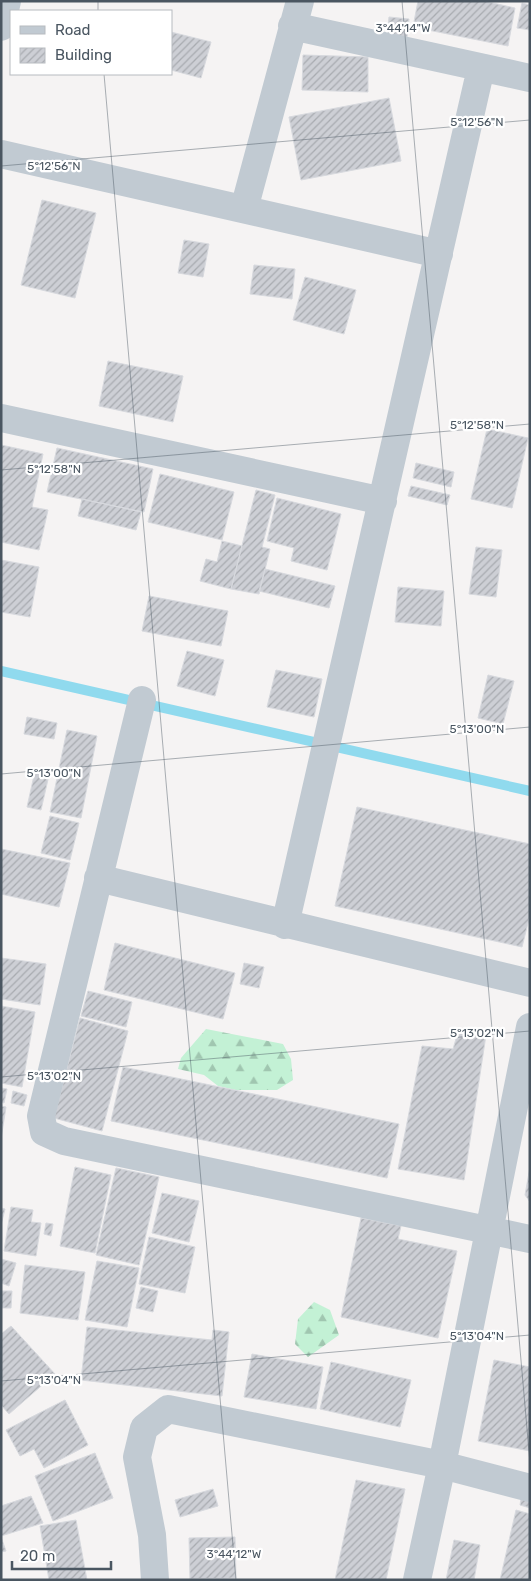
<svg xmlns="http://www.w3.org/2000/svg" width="531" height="1581" font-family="Rubik,sans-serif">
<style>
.forest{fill:url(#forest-firs)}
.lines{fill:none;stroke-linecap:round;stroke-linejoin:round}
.stream{stroke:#90daee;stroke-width:10}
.building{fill:url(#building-hatch);stroke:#d7d9de}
.minor{stroke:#c1cad2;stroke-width:28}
.ticks{fill:none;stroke:#4a5661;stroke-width:1;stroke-opacity:0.45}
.ticks-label{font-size:12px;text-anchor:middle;fill:#4a5661;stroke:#fff;stroke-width:4.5;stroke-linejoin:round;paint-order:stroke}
</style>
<defs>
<pattern id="forest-firs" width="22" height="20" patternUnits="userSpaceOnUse" patternTransform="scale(1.25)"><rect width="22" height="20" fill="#c3f1d5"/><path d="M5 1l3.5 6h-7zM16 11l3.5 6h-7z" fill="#a0c6b0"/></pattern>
<pattern id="building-hatch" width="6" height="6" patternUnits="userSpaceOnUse" patternTransform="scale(1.25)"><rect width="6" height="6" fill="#cdcfd5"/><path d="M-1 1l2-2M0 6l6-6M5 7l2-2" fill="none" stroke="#a8abb0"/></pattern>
</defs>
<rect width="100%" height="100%" fill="#f5f3f3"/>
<path class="forest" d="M206 1029 283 1044 291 1059 293 1080 277 1090H236L218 1086 204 1075 178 1069 181 1058Z
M314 1302 330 1310 339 1335 308 1357 295 1344 298 1319Z"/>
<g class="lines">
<path class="stream" d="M1 671 530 791"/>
</g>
<path class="building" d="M418 1H484L515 8 508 46 413 27Z
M522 3 530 5V30L517 28Z
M389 17 409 19 407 37 387 35Z
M171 32 211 42 201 78 171 70Z
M303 55 368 57V92L302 90Z
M389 98 401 161 301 180 289 117Z
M42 200 96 213 75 298 21 285Z
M184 240 209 244 203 277 178 273Z
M254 265 295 269 292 299 250 294Z
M305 277 356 290 344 334 293 320Z
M108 361 183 376 173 422 99 406Z
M487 429 528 438 512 508 471 499Z
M1 445 43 454 32 507 48 510 39 550 1 542Z
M57 448 153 469 144 512 47 492Z
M416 463 454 472 451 487 413 478Z
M160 474 234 492 222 540 148 522Z
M411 486 450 495 447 505 408 496Z
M256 490 275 495 262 547 270 549 259 594 231 589Z
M277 498 341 514 327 570 291 561 294 548 267 541Z
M82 499 141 512 136 530 78 516Z
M222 541 242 546 231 589 200 581 206 559 217 562Z
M476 547 502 550 496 597 469 594Z
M1 560 39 567 30 617 1 612Z
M265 569 335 586 329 608 259 591Z
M398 587 444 591 441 626 395 622Z
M149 596 228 611 221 646 142 631Z
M187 651 224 660 215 696 177 686Z
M276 670 322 679 314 717 267 707Z
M488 675 514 681 503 724 478 718Z
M27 717 57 723 54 739 24 734Z
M67 730 97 736 81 818 50 812Z
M35 771 49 775 41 810 27 807Z
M357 807 530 844V915L522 947 335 906Z
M50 816 79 823 70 860 41 853Z
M1 849 70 863 59 907 1 894Z
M115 943 235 973 223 1019 104 990Z
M1 958 46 964 40 1005 1 999Z
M244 963 264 967 259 988 240 984Z
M88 991 132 1002 126 1027 81 1016Z
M1 1006 35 1012 22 1087 1 1083Z
M80 1018 128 1031 102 1131 54 1118Z
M458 1032 486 1035 464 1180 398 1169 422 1046 453 1049Z
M123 1067 399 1124 387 1178 111 1121Z
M1 1088 7 1089 4 1103 1 1102Z
M13 1091 27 1095 24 1106 11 1103Z
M1 1106 6 1107 1 1139Z
M75 1167 111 1175 95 1253 60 1246Z
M530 1167V1202L525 1195Z
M116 1168 159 1177 139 1265 96 1255Z
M162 1193 199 1201 189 1242 152 1233Z
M11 1207 33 1210 31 1222 41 1223 36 1256 4 1251Z
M1 1208 5 1209 1 1225Z
M361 1218 401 1226 398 1239 457 1251 438 1338 341 1317Z
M46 1223 53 1224 51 1236 44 1234Z
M149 1237 195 1247 185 1293 139 1284Z
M1 1259 16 1263 9 1286 1 1283Z
M97 1261 139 1268 127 1327 85 1320Z
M25 1265 85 1272 78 1320 20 1313Z
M141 1287 158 1291 153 1312 136 1308Z
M1 1291H12L11 1308H1Z
M11 1326 55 1374 9 1414 1 1405V1334Z
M87 1327 212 1340 213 1330 229 1332 222 1396 81 1380Z
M252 1354 323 1367 316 1409 244 1397Z
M494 1360 530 1367V1451L478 1441Z
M331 1362 411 1380 400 1427 320 1409Z
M65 1400 88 1445 44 1468 34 1449 20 1456 6 1430Z
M95 1453 113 1498 53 1521 35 1476Z
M356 1480 405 1489 386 1580H335Z
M213 1489 218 1506 180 1517 175 1500Z
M522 1492 530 1494V1508L520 1505Z
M31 1496 43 1523 1 1536V1506Z
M516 1510 530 1514V1580H500Z
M76 1520 87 1580H49L40 1526Z
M1 1537 6 1551 1 1552Z
M235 1537 236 1578 190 1579 189 1538Z
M454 1540 480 1545 474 1580H446Z"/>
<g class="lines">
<path class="minor" d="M292 26 530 78
M1 27 7 1
M1 154 439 254
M244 209 300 1
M1 418 383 501
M142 700 41 1116 44 1132 64 1141 530 1239
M98 878 530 983
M285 925 481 68
M155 1580 152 1535 137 1457 144 1428 168 1409 442 1465 530 1488
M417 1580 442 1465 530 1027"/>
</g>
<path class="ticks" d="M98 1V11M402 1 530 1463M104 74 236 1580M1 166 530 120M1 470 530 424M1 774 530 727M1 1077 530 1031M1 1381 530 1335"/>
<g class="ticks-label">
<text x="403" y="32">3°44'14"W</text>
<text x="477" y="126">5°12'56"N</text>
<text x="54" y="170">5°12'56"N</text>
<text x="477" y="429">5°12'58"N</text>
<text x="54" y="473">5°12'58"N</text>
<text x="477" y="733">5°13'00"N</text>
<text x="54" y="777">5°13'00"N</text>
<text x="477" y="1037">5°13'02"N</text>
<text x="54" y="1080">5°13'02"N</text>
<text x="477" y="1340">5°13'04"N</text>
<text x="54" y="1384">5°13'04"N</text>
<text x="234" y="1558">3°44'12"W</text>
</g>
<rect width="531" height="1581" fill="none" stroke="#4a5661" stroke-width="5"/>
<rect x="10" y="10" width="162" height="65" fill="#ffffff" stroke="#b7bbc0"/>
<rect x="20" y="26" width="25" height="8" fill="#c1cad2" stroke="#b7bbc0"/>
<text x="55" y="35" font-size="15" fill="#4a5661">Road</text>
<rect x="20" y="48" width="25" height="15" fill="url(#building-hatch)" stroke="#b7bbc0"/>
<text x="55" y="60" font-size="15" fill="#4a5661">Building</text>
<path d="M12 1561v8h99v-8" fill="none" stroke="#4a5661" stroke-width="2.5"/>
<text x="20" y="1561" font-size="15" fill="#4a5661" stroke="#ffffff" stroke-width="4" paint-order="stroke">20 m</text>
</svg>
